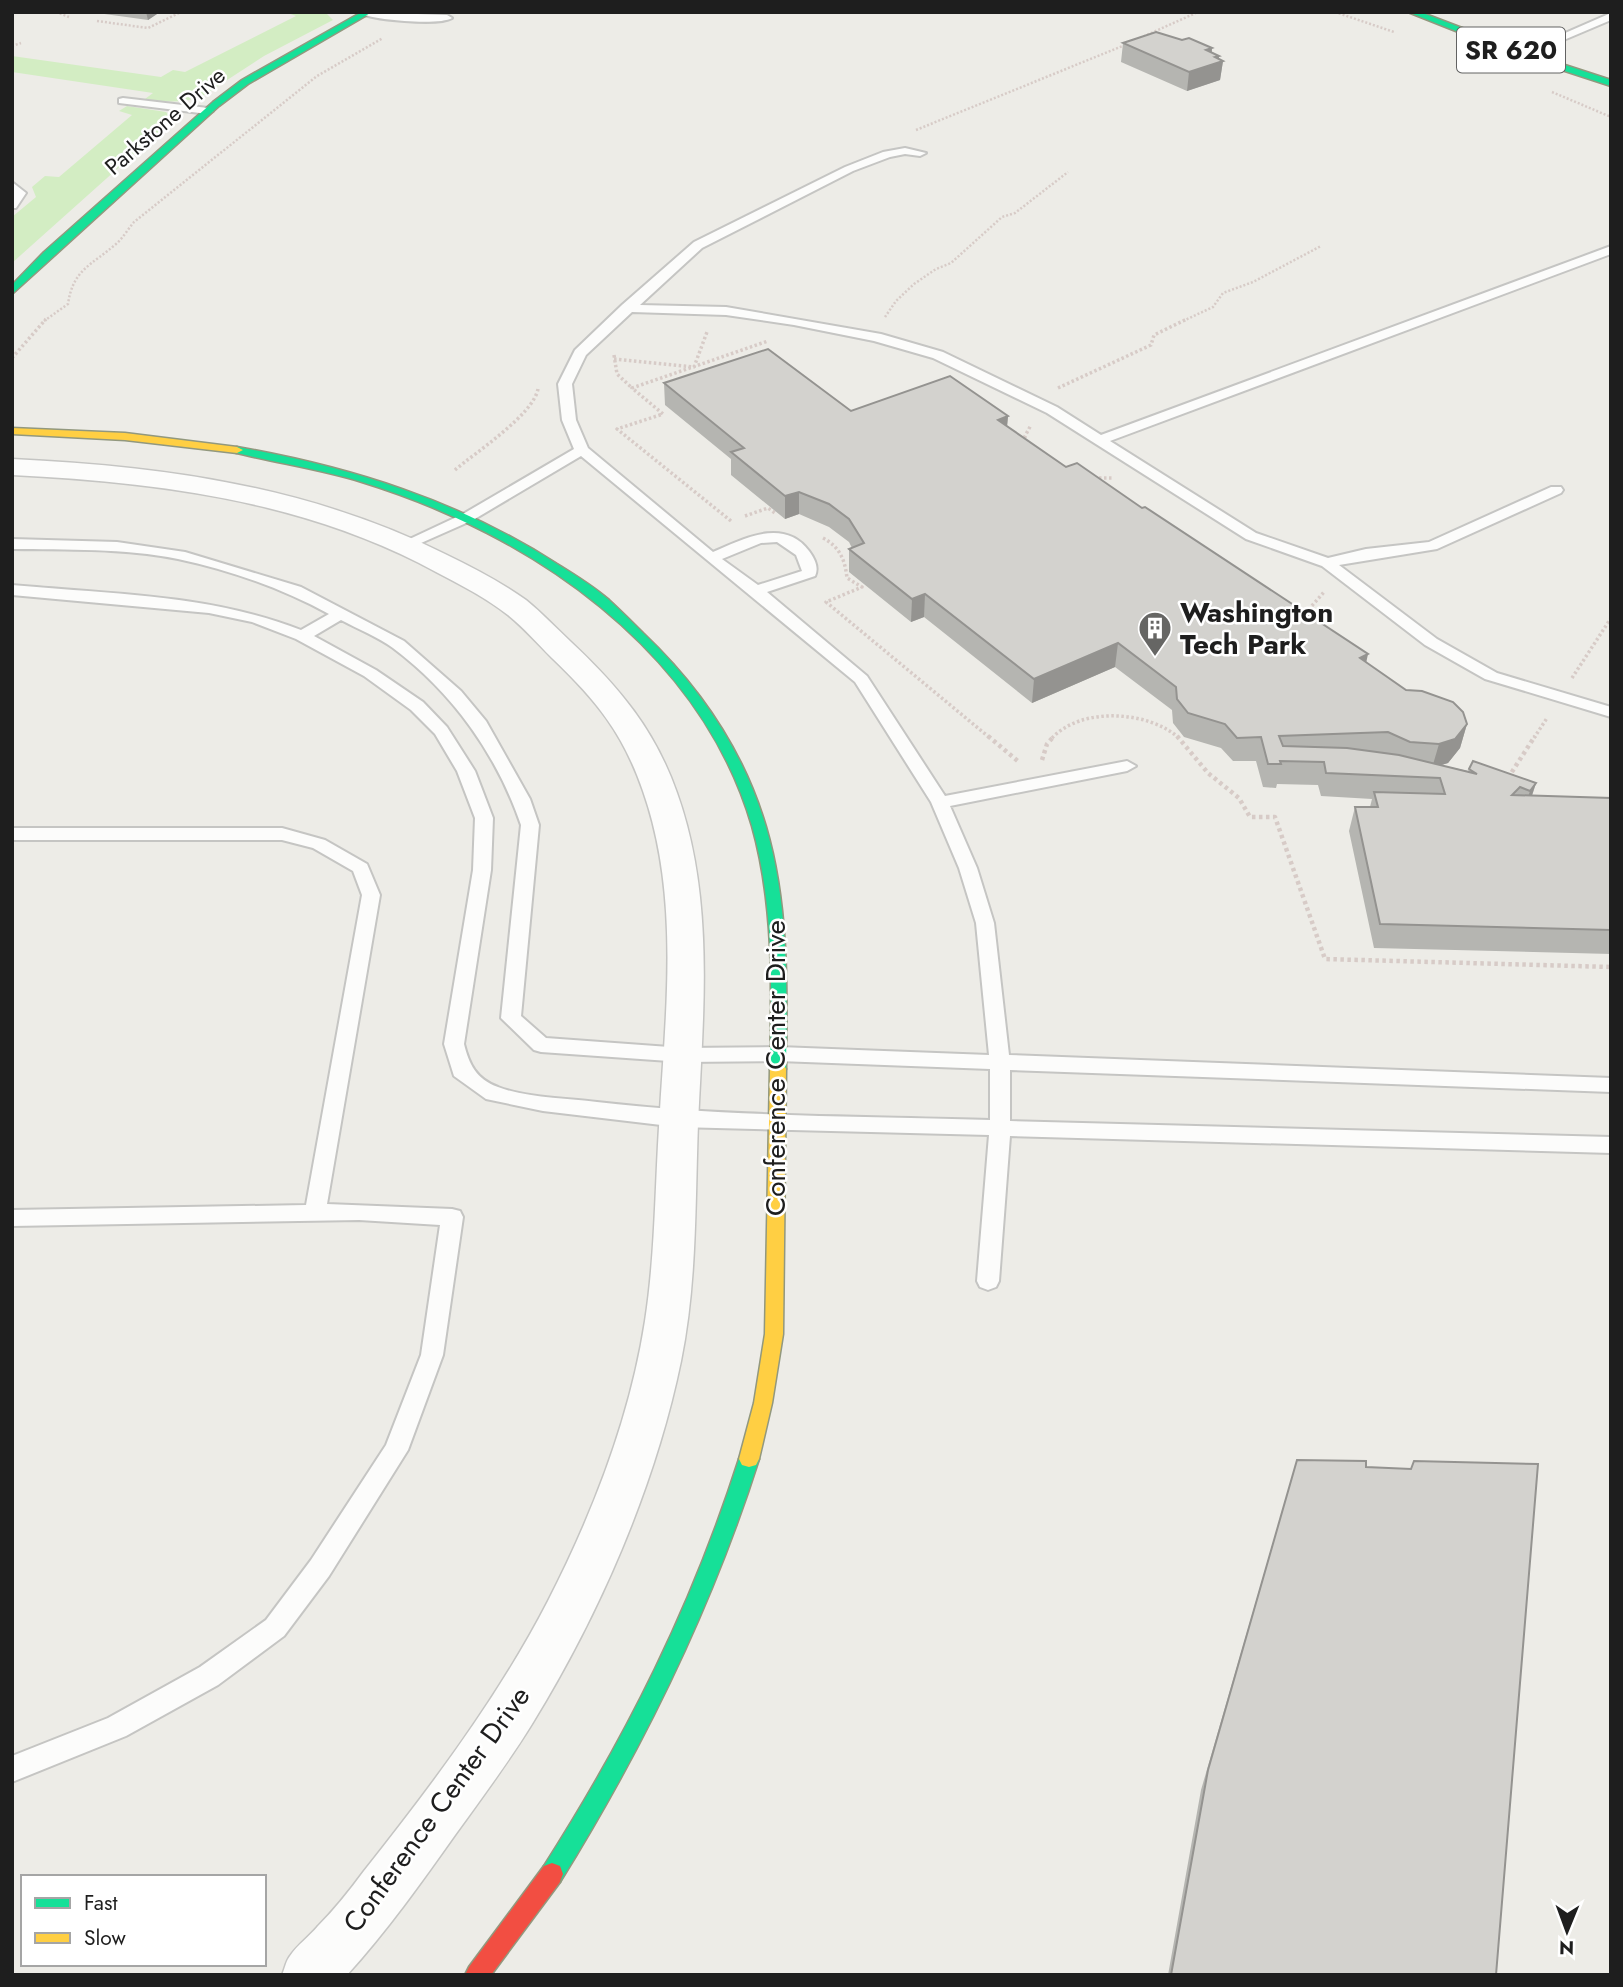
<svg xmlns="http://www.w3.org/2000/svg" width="1623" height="1987" font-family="Jost,sans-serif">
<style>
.grass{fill:#d3edc3}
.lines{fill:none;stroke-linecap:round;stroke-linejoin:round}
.lane-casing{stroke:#c5c5c3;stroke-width:4}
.street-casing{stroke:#c5c5c3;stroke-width:3}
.fast-casing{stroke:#92987e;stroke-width:3}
.slow-casing{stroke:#92987e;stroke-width:3}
.jam-casing{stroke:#92987e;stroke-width:3}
.path-far2{stroke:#d7cbc7;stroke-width:2.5;stroke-dasharray:2 2;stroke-linecap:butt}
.path-far1{stroke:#d7cbc7;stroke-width:3.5;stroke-dasharray:2.5 2.5;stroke-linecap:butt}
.path{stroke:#d7cbc7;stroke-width:4.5;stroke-dasharray:3.5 3.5;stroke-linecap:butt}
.lane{fill:#fcfcfb;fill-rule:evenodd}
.street{fill:#fcfcfb;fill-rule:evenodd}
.fast{fill:#16e098;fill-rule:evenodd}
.slow{fill:#ffcf43;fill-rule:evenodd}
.jam{fill:#f24e42;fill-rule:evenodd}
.wall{fill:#b5b5b1}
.shaded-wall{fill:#949390}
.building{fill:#d3d2ce;stroke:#949390;stroke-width:2}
.labels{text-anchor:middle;stroke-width:5;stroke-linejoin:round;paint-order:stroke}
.far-street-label{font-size:23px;fill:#1e1e1e;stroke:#fff}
.shield{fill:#fff;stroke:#626262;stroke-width:2}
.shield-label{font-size:26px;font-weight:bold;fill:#1e1e1e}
.poi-label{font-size:28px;font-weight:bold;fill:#1e1e1e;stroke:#fff;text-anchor:start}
.street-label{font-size:28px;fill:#1e1e1e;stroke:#fff}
</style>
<rect width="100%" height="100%" fill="#edece7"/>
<path class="grass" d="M285 12H325L333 20 264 56 201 97C181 103 165 102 145 99L153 93 12 72V56L161 77 173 70 185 72 296 16Z
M127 106 166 112 173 119 12 263V217L36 197 32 187 45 176 59 177 132 115 119 111Z"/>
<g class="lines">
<defs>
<path id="lane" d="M357 12 447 15 452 18C439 26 370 20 357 12Z
M1611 13V20L1526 56 1517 54Z
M123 98 208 108 213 111 208 114 119 103V99Z
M905 148 926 153 920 156 905 154 890 157 853 171 702 248 640 305 726 307 881 334 943 352 1057 407 1101 435 1611 246V254L1110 441 1256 533 1328 558 1366 549 1429 542 1551 487H1561L1563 490 1561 493 1437 549 1339 565 1437 639 1497 673 1611 707V717L1485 679 1425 645 1322 566 1246 539 1047 413 933 358 874 341 794 325 726 315 632 312 586 355 572 384 576 420 588 448 713 552C743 539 784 517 809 551 815 559 819 568 815 576L767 592 867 676 945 796 1127 761 1136 766 1127 771 950 806 977 868 994 923 1009 1055 1611 1078V1092L1010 1070V1121L1611 1137V1153L1010 1136 999 1281 996 1287 988 1290 980 1287 977 1281 989 1135 678 1127 543 1111 486 1099 454 1076 444 1044 473 870 475 818 457 771 435 734 411 710 364 676 296 639 252 622 209 613 12 595V585C109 594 209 594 301 630L329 614C283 589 230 570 178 559 124 548 67 550 12 549V539L117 542 185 552 301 587 404 641 461 691 486 721 530 799 539 825 521 1016 546 1038 683 1048 779 1047 989 1055 976 923 959 868 931 802 855 682 581 456 473 520 412 547 407 549 399 544 463 514 574 449 562 420 558 384 575 350 622 305 694 242 845 167 883 152ZM777 542 796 555 802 571 758 585 722 559 761 543ZM341 620C358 629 378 637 393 648 453 693 497 755 521 825L501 1018 534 1050 541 1052 683 1062 779 1061 990 1069V1120C859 1116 727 1117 597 1102 567 1098 526 1098 498 1087 476 1079 469 1064 464 1044L491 870 493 818 475 771 447 727 423 702 376 670 314 636Z
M12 182 26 193 16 208H12Z
M12 828H282L325 840 367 864 380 895 327 1204 452 1209 460 1211 463 1217 443 1355 408 1450 329 1576 284 1636 218 1685 126 1736 12 1782V1756L108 1718 200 1667 266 1620 311 1560 386 1445 421 1355 440 1225 359 1220 12 1226V1210L306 1205 362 895 353 871 313 848 282 840H12Z"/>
<path id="street" d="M12 459C162 466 309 486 445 554 472 567 501 582 526 600 542 613 556 628 571 642 619 687 655 730 677 793 715 899 703 1013 698 1123 695 1202 697 1283 681 1361 655 1487 599 1615 532 1724 508 1763 481 1799 455 1835 421 1883 387 1931 347 1975H282C285 1968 286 1961 290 1956 297 1945 310 1936 318 1926 335 1909 350 1890 364 1871 432 1785 498 1698 548 1601 593 1513 630 1418 645 1321 655 1257 655 1191 659 1127 665 1016 681 899 643 791 623 733 596 700 552 658 537 643 524 628 508 615 481 594 449 579 419 563 292 499 153 482 12 475Z"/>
<path id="fast" d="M362 12H372L248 84 219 106 12 294V285L44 252 213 102 242 80Z
M1408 12H1420L1525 52 1611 80V86L1519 56Z
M237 447C351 467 459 501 557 564 575 575 593 586 609 600 621 611 632 622 643 633 700 687 744 752 766 827 789 905 787 989 786 1069L784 1073H772L770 1069C772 989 774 904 752 826 700 649 531 534 362 482 320 469 276 463 233 452V448Z
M749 1451 756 1453 759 1459C711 1610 643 1748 560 1882L552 1885 544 1882 541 1874 544 1866C627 1736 692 1606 739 1459L742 1453Z"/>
<path id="slow" d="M12 428 125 433 237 447 243 450 237 453 125 440 12 434Z
M778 1063 784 1065 786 1069 783 1334 772 1403 759 1459 756 1465 749 1467 742 1465 739 1459 754 1403 765 1334 770 1069 772 1065Z"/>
<path id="jam" d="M552 1863 560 1866 563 1874 560 1882 491 1975H465L469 1967 544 1866Z"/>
</defs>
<use href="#lane" class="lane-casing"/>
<use href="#street" class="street-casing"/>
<use href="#fast" class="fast-casing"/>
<use href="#slow" class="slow-casing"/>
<use href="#jam" class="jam-casing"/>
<path class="path-far2" d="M56 12 69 17
M1335 12 1394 32
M97 21 148 28 181 12
M1140 38 1198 12
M12 46 21 43
M1552 92 1611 117
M916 130 1125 45
M885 317 896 301 914 284 936 269 951 263 1002 217 1015 213 1068 172
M44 321 68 304C73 269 92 265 116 244 123 238 128 229 134 222L317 76 383 38
M1183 321 1213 307 1223 293 1253 282 1321 246"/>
<path class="path-far1" d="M614 355 617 374 632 388
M12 358 46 319
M614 359 694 367 707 332
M1058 388 1151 345 1154 335 1187 319
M1025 443V436L1031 425
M455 470C476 452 533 415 538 389
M1094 478H1114
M745 516 768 508 775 513
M731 521 617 429 663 414 632 388 768 341
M823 538C840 547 845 560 847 578L862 587 826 602 990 738
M1302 617 1324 592
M1572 678 1611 618
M1052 738C1082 706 1149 711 1179 738
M1534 738 1547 718"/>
<path class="path" d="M988 736 1020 763
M1177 736 1208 773 1239 798 1250 817H1275L1325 959 1611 967
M1042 760 1047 744 1054 736
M1508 778 1535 736"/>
<use href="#lane" class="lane"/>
<use href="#street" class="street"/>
<use href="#fast" class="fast"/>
<use href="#slow" class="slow"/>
<use href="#jam" class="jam"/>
</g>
<path class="wall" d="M90 12H160L148 20Z
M1182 40 1212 48V52L1219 56V59L1223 61 1220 80 1187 91 1121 62 1123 43Z
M664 383 851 411 1008 416 1007 426 1066 467 1366 662 1406 690 1467 724 1460 748 1448 763 1441 765 1468 771 1469 769 1536 783 1532 796 1611 798V954L1374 948 1349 831 1355 807H1370L1372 799 1321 796 1318 785 1277 784 1276 788 1263 787 1256 761H1233L1221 748 1184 737 1173 723 1172 710 1115 667 1032 703 924 617 911 622 849 572V549L852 548 849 542 829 527 799 514 785 519 731 475V459L665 405Z
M1297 1460 1366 1467 1496 1975H1168L1201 1790Z"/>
<path class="shaded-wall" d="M146 12H160L148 20Z
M1212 48 1210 65 1215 57 1219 56 1218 62 1223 61 1220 80 1187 91 1189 72 1206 50Z
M1008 416 1006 438 998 420Z
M799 492V514L785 519V496Z
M925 594 924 617 911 622 912 599Z
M1118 643 1115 667 1032 703 1034 679Z
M1368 654 1363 678 1360 658Z
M1467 724 1460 748 1448 763 1432 768 1439 744Z
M1536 783 1528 807 1522 815 1530 791Z"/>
<path class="building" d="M1156 32 1182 40 1189 38 1212 48 1206 50 1219 56 1215 57 1223 61 1189 72 1123 43Z
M768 349 851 411 950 376 1008 416 998 420 1066 467 1077 463 1142 508 1145 507 1368 654 1360 658 1406 690 1422 691 1453 702 1463 712 1467 724 1455 739 1439 744 1410 742 1388 732 1279 736 1283 746 1347 748 1399 755 1477 774 1469 769 1473 761 1536 783 1530 791 1520 787 1512 795 1611 798V930L1380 924 1355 807H1378L1374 792 1445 794 1440 778 1326 773 1324 762 1280 761 1281 764H1268L1261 737 1237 738 1225 724 1188 713 1177 699 1176 687 1118 643 1034 679 925 594 912 599 849 549 864 543 849 519 829 504 799 492 785 496 731 452 744 448 664 383Z
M1297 1460 1366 1461V1467L1411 1469 1414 1461 1538 1464 1496 1975H1171L1208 1770Z"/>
<defs>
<symbol id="building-pin" viewBox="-11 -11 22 30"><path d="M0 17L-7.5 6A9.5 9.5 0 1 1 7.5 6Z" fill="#666664" stroke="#fff"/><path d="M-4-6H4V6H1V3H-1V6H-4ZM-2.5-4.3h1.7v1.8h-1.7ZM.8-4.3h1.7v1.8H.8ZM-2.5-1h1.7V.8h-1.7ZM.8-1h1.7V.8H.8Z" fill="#fff"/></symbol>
</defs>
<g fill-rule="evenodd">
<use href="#building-pin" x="1136" y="609" width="38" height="52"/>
</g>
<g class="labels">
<g class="far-street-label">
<text transform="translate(165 121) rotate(-41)" y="8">Parkstone Drive</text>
</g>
<rect class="shield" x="1457" y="27.5" width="108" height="45" rx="5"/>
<g class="shield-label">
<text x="1511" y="59">SR 620</text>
</g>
<g class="poi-label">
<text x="1180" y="622">Washington<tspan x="1180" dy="32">Tech Park</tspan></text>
</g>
<g class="street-label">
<text transform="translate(775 1068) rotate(-90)" y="10">Conference Center Drive</text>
<text transform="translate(436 1809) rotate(-54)" y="10">Conference Center Drive</text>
</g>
</g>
<rect width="1623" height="1987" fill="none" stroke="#1e1e1e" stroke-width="28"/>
<rect x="21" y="1875" width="245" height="91" fill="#ffffff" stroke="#a5a5a5" stroke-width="2"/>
<rect x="35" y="1898" width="35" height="10" fill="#16e098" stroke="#a5a5a5" stroke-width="2"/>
<text x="84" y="1910" font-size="21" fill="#1e1e1e">Fast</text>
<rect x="35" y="1933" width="35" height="10" fill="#ffcf43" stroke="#a5a5a5" stroke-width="2"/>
<text x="84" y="1945" font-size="21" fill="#1e1e1e">Slow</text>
<g transform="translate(1567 1931) rotate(181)" stroke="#ffffff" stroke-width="5" paint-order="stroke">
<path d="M0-5L12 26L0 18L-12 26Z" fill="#1e1e1e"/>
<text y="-10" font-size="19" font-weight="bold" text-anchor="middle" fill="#1e1e1e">N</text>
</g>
</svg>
